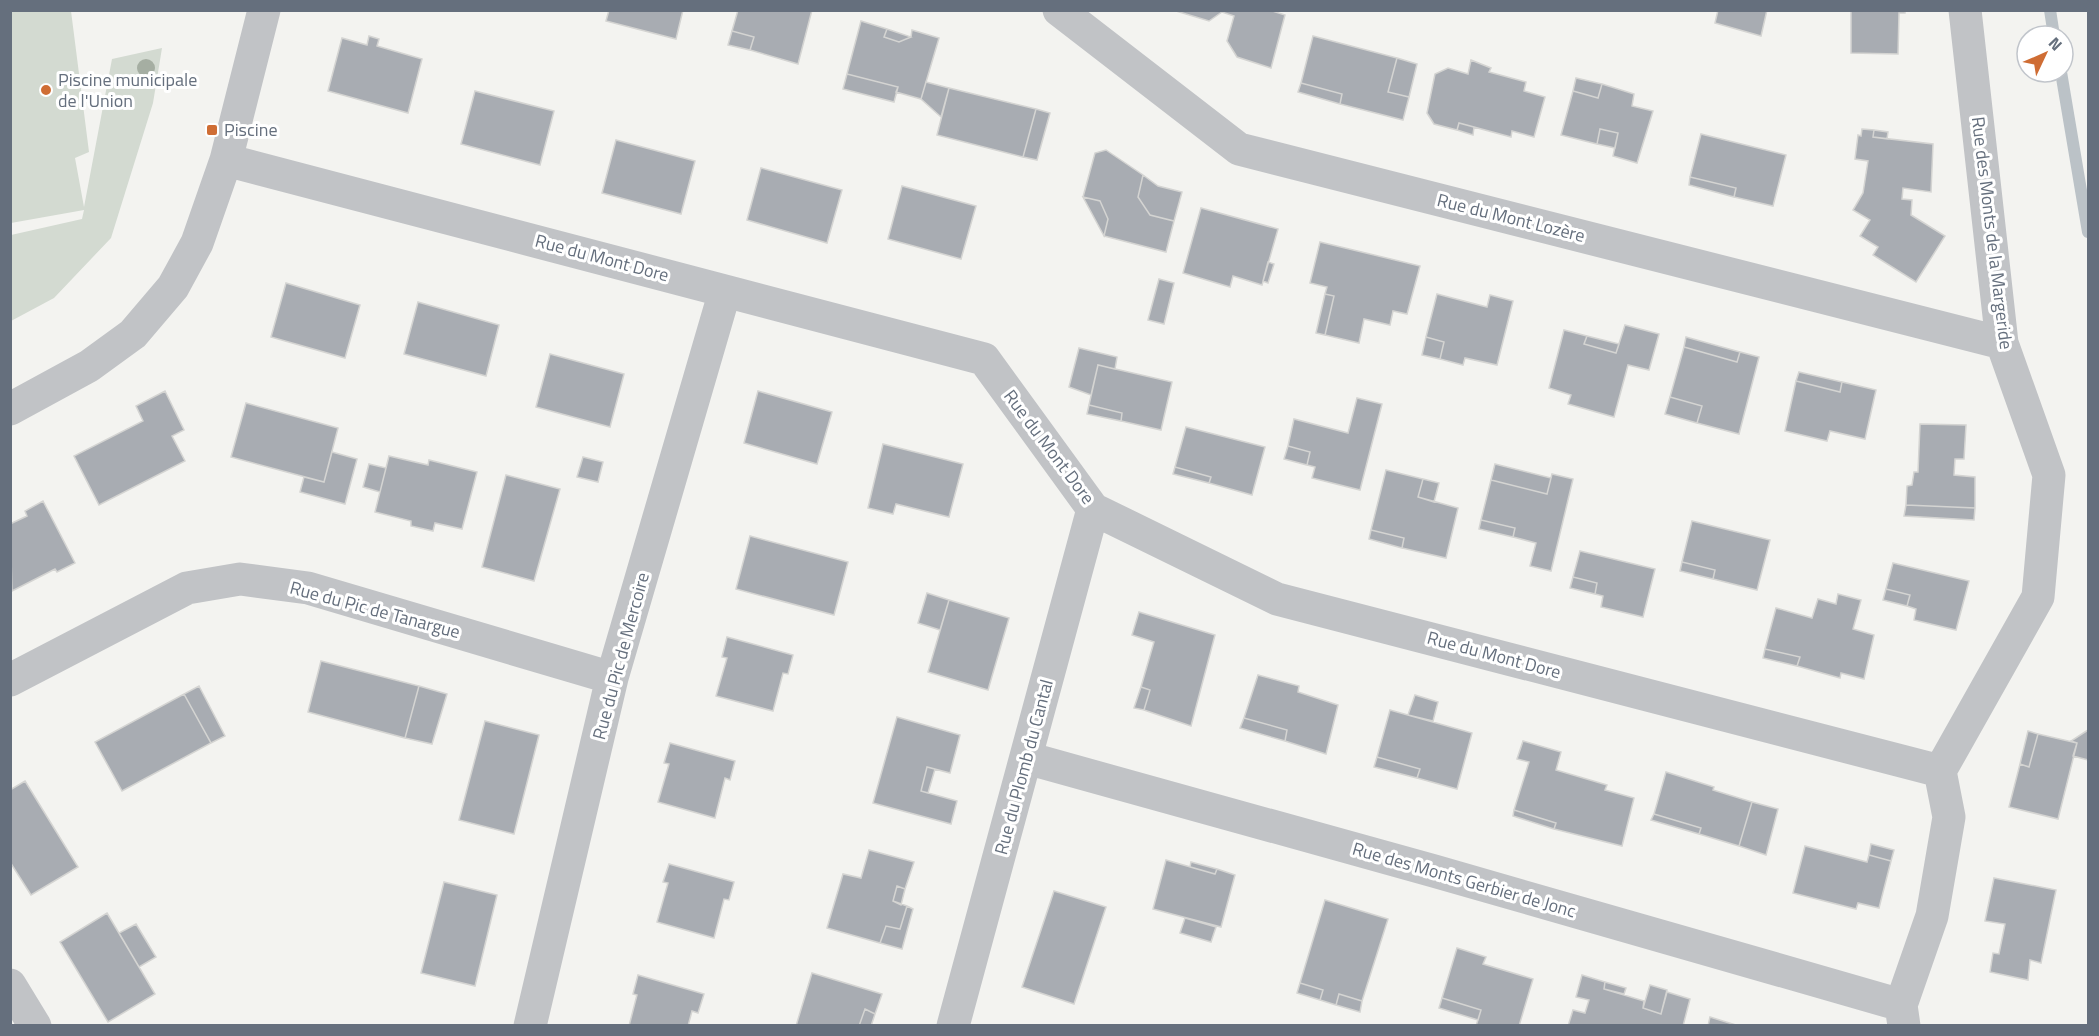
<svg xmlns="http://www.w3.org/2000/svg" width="2099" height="1036" font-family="'Titillium Web',sans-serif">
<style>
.green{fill:#d3dad1}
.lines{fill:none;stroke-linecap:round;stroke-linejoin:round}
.stream{stroke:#bbc2c7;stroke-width:12}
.building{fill:#a8acb2;stroke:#d4d4d2;stroke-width:1.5}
.minor{stroke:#c1c3c6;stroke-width:33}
.tree{fill:#a5aea2}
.poi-dot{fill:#cf6d34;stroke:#fff;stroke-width:2}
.labels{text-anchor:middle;stroke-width:6;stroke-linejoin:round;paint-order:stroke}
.poi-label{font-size:18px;fill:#656f7d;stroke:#fff;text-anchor:start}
.street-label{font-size:18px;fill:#656f7d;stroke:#fff}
</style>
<rect width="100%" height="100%" fill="#f3f3f0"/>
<path class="green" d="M11 10 71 11 89 152 75 158 84 207 112 59 162 48 153 103 111 238 54 298 11 321V235L82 219 84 210 11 223Z"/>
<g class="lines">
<path class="stream" d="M2050 10 2054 36
M2061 72 2088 232"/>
</g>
<path class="building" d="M609 10H683L676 39 606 21Z
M738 10H812L798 64 750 50 754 37 732 31Z
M1269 10 1285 15 1271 68 1237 57 1227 41 1234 16 1222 12 1209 21 1176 11Z
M1718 10H1767L1761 36 1715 23Z
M1851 10H1905V13H1899L1898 54 1851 53Z
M861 21 887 29 884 37 899 42 911 37 912 30 939 38 921 99 896 92 898 87 847 74Z
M887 29 911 37 899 42 884 37Z
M732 31 754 37 750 50 728 45Z
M369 36 379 39 377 46 422 59 408 113 328 91 342 38 367 45Z
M1313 36 1397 58 1388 92 1409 97 1403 120 1340 104 1342 94 1301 83Z
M1397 58 1417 64 1409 97 1388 92Z
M1471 60 1491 68 1489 72 1526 82 1524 91 1545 97 1534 137 1512 131 1511 137 1459 123 1457 130 1434 124 1427 113 1435 74 1448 68 1468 74Z
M847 74 898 87 894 102 843 89Z
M1576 78 1602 84 1598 98 1573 91Z
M926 82 949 88 941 117 921 99Z
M1301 83 1342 94 1340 104 1298 92Z
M1602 84 1634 94 1632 106 1653 111 1637 163 1613 156 1618 133 1600 129 1597 144 1561 135 1573 91 1598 98Z
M949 88 1036 109 1023 157 937 135Z
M475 91 554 111 540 165 461 144Z
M1036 109 1050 113 1037 160 1023 157Z
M1459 123 1474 127 1473 135 1457 130Z
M1600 129 1618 133 1615 148 1597 144Z
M1862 129 1874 130 1873 137 1933 144 1931 192 1903 188 1902 199 1912 200 1911 215 1945 236 1916 282 1873 255 1878 247 1860 236 1870 220 1853 210 1863 193 1868 161 1855 159 1858 135 1861 136Z
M1874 130 1888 132 1887 139 1873 137Z
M1701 134 1786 155 1773 206 1734 197 1736 188 1690 177Z
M616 140 695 161 681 214 602 193Z
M1106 150 1143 175 1138 197 1150 215 1174 221 1166 252 1104 236 1108 219 1100 201 1083 197 1095 153Z
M761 168 842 190 827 243 747 220Z
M1143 175 1158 186 1182 192 1174 221 1150 215 1138 197Z
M1690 177 1736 188 1734 197 1689 185Z
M902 186 976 206 961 259 888 239Z
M1083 197 1100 201 1108 219 1104 236Z
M1201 208 1278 229 1262 285 1233 276 1230 287 1183 273Z
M1320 242 1420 266 1407 314 1393 311 1390 325 1364 319 1359 343 1325 335 1334 296 1325 294 1327 287 1310 283Z
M1268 262 1274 264 1268 283 1263 281Z
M1159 279 1174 283 1164 324 1148 320Z
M286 283 360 305 345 358 271 337Z
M1325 294 1334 296 1325 335 1316 333Z
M1437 294 1487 307 1490 295 1513 301 1497 365 1465 358 1463 365 1440 359 1444 342 1426 337Z
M418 302 499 325 486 376 404 354Z
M1625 325 1659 334 1649 370 1628 365 1614 417 1568 404 1571 395 1549 388 1564 330 1587 336 1584 344 1616 353Z
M1587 336 1619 344 1616 353 1584 344Z
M1426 337 1444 342 1440 359 1422 355Z
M1686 337 1740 352 1737 362 1684 347Z
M1684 347 1737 362 1740 352 1759 357 1739 434 1697 423 1702 406 1670 397Z
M1079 348 1117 357 1115 369 1098 365 1091 395 1069 387Z
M550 354 624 374 610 427 536 407Z
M1098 365 1172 382 1161 430 1121 421 1122 413 1089 405Z
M1799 372 1842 382 1840 392 1796 381Z
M1796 381 1840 392 1842 382 1876 390 1865 439 1830 431 1827 441 1785 431Z
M165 391 184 430 172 436 185 461 99 505 74 456 143 421 136 406Z
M758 391 832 412 817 464 744 443Z
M1670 397 1702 406 1697 423 1665 414Z
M1357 398 1382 404 1360 490 1312 478 1315 467 1307 465 1310 452 1288 446 1294 419 1348 433Z
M246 403 338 428 324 482 231 457Z
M1089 405 1122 413 1121 421 1087 414Z
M1920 424 1966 425 1964 459H1955L1954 475 1975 477V508L1906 505 1907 486 1912 485 1914 472H1918Z
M1186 427 1265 447 1252 495 1209 483 1211 477 1175 467Z
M883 444 963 464 949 517 896 504 893 514 868 508Z
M1288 446 1310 452 1307 465 1284 459Z
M332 452 357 459 345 504 300 492 304 477 324 482Z
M389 456 428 465 429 460 477 472 462 529 435 523 433 531 411 526V521L375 512Z
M583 457 603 462 598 482 577 477Z
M369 464 386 468 380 492 363 487Z
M1495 464 1551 478 1547 494 1491 480Z
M1175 467 1211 477 1209 483 1173 474Z
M1386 470 1423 479 1418 497 1458 508 1446 558 1402 548 1404 538 1371 530Z
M1552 474 1573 479 1551 571 1530 566 1536 543 1513 537 1515 528 1481 520 1491 480 1547 494Z
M506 475 560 489 534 581 482 567Z
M1423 479 1439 483 1434 502 1418 497Z
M43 501 75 563 57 572 55 569 12 591 10 524 27 516 25 511Z
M1906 505 1975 508 1974 520 1904 516Z
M1481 520 1515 528 1513 537 1479 529Z
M1692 521 1770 540 1757 590 1713 579 1715 570 1682 562Z
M1371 530 1404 538 1402 548 1369 539Z
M750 536 848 562 834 615 736 589Z
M1580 551 1655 569 1643 617 1601 607 1603 596 1595 594 1597 583 1573 577Z
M1682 562 1715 570 1713 579 1680 571Z
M1893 563 1969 581 1956 630 1914 620 1916 609 1907 606 1910 595 1886 589Z
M1573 577 1597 583 1595 594 1570 588Z
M1886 589 1910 595 1907 606 1883 600Z
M927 593 949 600 940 630 918 623Z
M1838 594 1861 600 1853 629 1874 635 1864 679 1841 673 1840 678 1797 666 1800 657 1765 649 1776 608 1812 618 1818 599 1836 604Z
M949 600 1009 618 988 690 928 672Z
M1139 612 1215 635 1191 726 1144 710 1150 690 1141 687 1154 642 1132 635Z
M727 637 793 655 788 674 783 673 773 711 716 696 727 658 722 657Z
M1765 649 1800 657 1797 666 1763 658Z
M321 661 419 686 405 738 308 712Z
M1258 675 1299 686 1298 692 1338 705 1326 754 1285 741 1287 730 1244 718Z
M199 686 225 736 211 743 184 694Z
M419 686 447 694 432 744 405 738Z
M1141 687 1150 690 1144 710 1134 708Z
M184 694 211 743 122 791 95 742Z
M1415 695 1438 702 1433 721 1408 715Z
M1390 710 1472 733 1457 789 1417 778 1420 769 1377 757Z
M897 717 960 735 950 773 927 767 921 791 957 801 951 824 873 803Z
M1244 718 1287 730 1285 741 1240 728Z
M485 721 539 735 514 834 459 820Z
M2088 730V760L2073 756 2077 743 2071 741Z
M2028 731 2038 734 2029 767 2020 764Z
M2038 734 2077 743 2058 819 2009 807 2020 764 2029 767Z
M1523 741 1561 752 1556 770 1607 785 1605 790 1634 798 1622 846 1554 829 1556 823 1514 810 1529 762 1517 759Z
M670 743 735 761 730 780 725 778 715 818 658 802 669 764 664 763Z
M1377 757 1420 769 1417 778 1374 767Z
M927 767 935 769 928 793 921 791Z
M1666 772 1714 787 1713 790 1752 802 1739 846 1699 834 1701 828 1654 814Z
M25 781 78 867 31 895 10 862V790Z
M1752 802 1778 809 1766 855 1739 846Z
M1514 810 1556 823 1554 829 1513 816Z
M1654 814 1701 828 1699 834 1651 820Z
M1871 844 1894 850 1891 861 1869 855Z
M1805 846 1867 862 1869 855 1891 861 1879 908 1858 903 1856 909 1793 893Z
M869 850 914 862 905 889 897 886 893 901 907 906 900 929 886 926 880 943 827 928 843 874 861 878Z
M1166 860 1215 874 1217 869 1235 875 1221 927 1153 909Z
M1191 862 1217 869 1215 874 1190 867Z
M669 864 734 882 729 900 724 899 714 938 657 922 668 883 663 882Z
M1994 878 2056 890 2041 963 2030 960 2028 980 1990 972 1993 953 1999 954 2005 924 1985 921Z
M444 882 497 895 475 986 421 973Z
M897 886 905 889 901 905 893 901Z
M1054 891 1106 907 1074 1004 1022 987Z
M1325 900 1388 919 1362 1001 1339 994 1336 1005 1320 1000 1323 990 1300 983Z
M907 906 913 909 902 949 880 943 886 926 900 929Z
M107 913 155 994 108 1022 60 942Z
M1185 918 1216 927 1211 942 1180 933Z
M136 924 156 957 139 967 119 933Z
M1457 948 1486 957 1483 964 1533 979 1519 1026H1476L1481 1010 1442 998Z
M812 973 882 994 875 1014 865 1009 859 1026H796Z
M638 975 704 994 698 1013 692 1011 688 1026H629L637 995 633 994Z
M1582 975 1605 982 1604 989 1644 1001 1643 1008 1661 1014 1667 992 1690 999 1683 1026H1568L1573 1010 1585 1013 1589 1000 1576 997Z
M1605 982 1626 988 1624 994 1604 989Z
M1300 983 1323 990 1320 1000 1297 993Z
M1650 985 1667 990 1661 1014 1643 1008Z
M1339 994 1362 1001 1360 1012 1336 1005Z
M1442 998 1481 1010 1478 1020 1439 1008Z
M865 1009 875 1014 871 1026H859Z
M1710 1017 1739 1026H1708Z"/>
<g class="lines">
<path class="minor" d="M1059 10 1239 149 2002 343
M226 160 984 359 1093 509 1277 599 1940 771
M10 409 89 366 133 334 173 287 197 243 226 160 264 10
M10 680 187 588 240 579 308 588 612 678
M1027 758 1434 871 1901 1005
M10 985 35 1026
M530 1026 612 678 725 291
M953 1026 1093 509
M1904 1026 1901 1005 1932 916 1949 817 1940 771 2038 597 2049 475 2002 343 1965 10"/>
</g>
<circle class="tree" cx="146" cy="68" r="9"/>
<g class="poi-dot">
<circle cx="46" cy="90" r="6"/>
<rect x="206" y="124" width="12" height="12" rx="3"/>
</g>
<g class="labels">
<g class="poi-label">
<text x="58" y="86">Piscine municipale<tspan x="58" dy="21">de l'Union</tspan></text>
<text x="224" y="136">Piscine</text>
</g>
<g class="street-label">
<text transform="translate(1511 218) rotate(14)" y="6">Rue du Mont Lozère</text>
<text transform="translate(1992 233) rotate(83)" y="6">Rue des Monts de la Margeride</text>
<text transform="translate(602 258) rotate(15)" y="6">Rue du Mont Dore</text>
<text transform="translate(1049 447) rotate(53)" y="6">Rue du Mont Dore</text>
<text transform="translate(375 610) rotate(15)" y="6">Rue du Pic de Tanargue</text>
<text transform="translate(1494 655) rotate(15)" y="6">Rue du Mont Dore</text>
<text transform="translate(621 656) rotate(-75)" y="6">Rue du Pic de Mercoire</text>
<text transform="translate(1024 767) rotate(-75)" y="6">Rue du Plomb du Cantal</text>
<text transform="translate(1464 880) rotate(16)" y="6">Rue des Monts Gerbier de Jonc</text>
</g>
</g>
<rect width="2099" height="1036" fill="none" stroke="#656f7d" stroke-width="24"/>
<g transform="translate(2045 54) rotate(46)"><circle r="28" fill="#ffffff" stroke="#c1c5cb" stroke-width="1.5"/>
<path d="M0-4.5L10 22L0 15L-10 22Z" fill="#cf6d34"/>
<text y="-9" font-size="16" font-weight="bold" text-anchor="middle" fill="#656f7d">N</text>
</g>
</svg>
